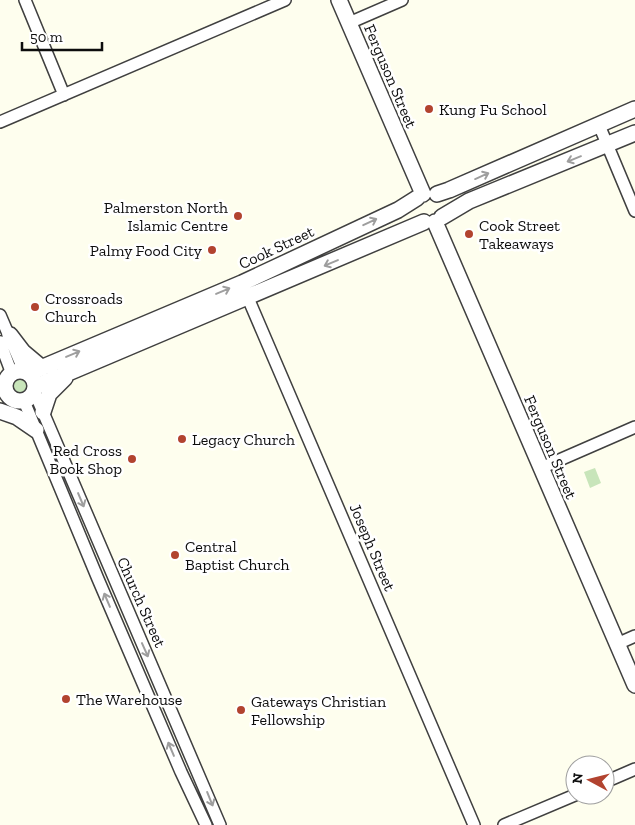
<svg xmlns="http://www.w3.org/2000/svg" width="635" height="825" font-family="'Zilla Slab',serif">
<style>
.green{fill:#c8e5ba}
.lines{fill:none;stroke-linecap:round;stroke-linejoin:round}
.minor-casing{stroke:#404040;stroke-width:14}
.tertiary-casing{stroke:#404040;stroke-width:18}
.minor{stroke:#fff;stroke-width:11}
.tertiary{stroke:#fff;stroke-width:15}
.oneway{stroke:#9e9e9e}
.poi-dot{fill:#b2432f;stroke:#fff;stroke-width:2}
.labels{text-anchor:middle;stroke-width:5;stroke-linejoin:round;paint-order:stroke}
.street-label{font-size:16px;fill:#0d0d0d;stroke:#fff}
.poi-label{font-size:16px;fill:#0d0d0d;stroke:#fff;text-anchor:start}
</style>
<rect width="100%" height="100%" fill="#fefeee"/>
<path class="green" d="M11 386a9 9 0 1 1 18 0a9 9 0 1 1-18 0Z
M595 468 601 483 590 488 584 472Z"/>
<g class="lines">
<defs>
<path id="minor" d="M25 0 64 95
M349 23 402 0
M0 122 285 0
M599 125 635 211
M245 291 474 825
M0 315 24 371
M0 342 12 374
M34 391 220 825
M24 401 98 579 181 772 206 825
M541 468 635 427
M617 644 635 636
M605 782 635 769
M504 825 575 795"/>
<path id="tertiary" d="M339 0 423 194
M437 194 449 190 635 109
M442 217 469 201 635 133
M435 222 635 685
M10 335 23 352 42 368
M0 348 1 344
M5 386a15 15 0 1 1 30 0a15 15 0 1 1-30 0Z
M29 373 242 283 398 210 417 198
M35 387 424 222
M0 411 17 417 36 430
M43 412 49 394 65 378"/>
</defs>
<use href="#minor" class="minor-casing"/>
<use href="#tertiary" class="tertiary-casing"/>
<use href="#minor" class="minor"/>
<use href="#tertiary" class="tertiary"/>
</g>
<defs><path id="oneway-shaft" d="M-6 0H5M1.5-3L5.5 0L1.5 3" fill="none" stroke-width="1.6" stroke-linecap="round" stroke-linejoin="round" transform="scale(1.25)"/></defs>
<g class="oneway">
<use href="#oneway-shaft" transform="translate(574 159) rotate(158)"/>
<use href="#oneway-shaft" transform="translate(482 176) rotate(-24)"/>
<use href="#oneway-shaft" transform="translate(370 222) rotate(-25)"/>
<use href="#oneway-shaft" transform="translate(331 263) rotate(157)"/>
<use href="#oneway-shaft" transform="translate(223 291) rotate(-23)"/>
<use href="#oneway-shaft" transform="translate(73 354) rotate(-23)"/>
<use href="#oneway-shaft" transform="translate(81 500) rotate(67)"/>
<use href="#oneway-shaft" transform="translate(107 600) rotate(-113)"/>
<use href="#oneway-shaft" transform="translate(145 650) rotate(66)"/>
<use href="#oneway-shaft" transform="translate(171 749) rotate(-113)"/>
<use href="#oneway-shaft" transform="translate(210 799) rotate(68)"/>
</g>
<g class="poi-dot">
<circle cx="429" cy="109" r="5"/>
<circle cx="238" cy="216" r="5"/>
<circle cx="469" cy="234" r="5"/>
<circle cx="212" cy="250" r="5"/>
<circle cx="35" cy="307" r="5"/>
<circle cx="182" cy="439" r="5"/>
<circle cx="132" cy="459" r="5"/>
<circle cx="175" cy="555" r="5"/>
<circle cx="66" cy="699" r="5"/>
<circle cx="241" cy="710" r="5"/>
</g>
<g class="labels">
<g class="street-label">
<text transform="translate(391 76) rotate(67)" y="6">Ferguson Street</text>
<text transform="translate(276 247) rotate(-25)" y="6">Cook Street</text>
<text transform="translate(551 447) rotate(67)" y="6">Ferguson Street</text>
<text transform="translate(373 547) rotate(67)" y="6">Joseph Street</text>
<text transform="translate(142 602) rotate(66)" y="6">Church Street</text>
</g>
<g class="poi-label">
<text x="439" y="115">Kung Fu School</text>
<text x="228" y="213" text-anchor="end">Palmerston North<tspan x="228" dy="18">Islamic Centre</tspan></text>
<text x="479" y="231">Cook Street<tspan x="479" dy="18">Takeaways</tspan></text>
<text x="202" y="256" text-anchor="end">Palmy Food City</text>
<text x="45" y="304">Crossroads<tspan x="45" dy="18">Church</tspan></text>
<text x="192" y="445">Legacy Church</text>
<text x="122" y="456" text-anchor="end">Red Cross<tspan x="122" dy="18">Book Shop</tspan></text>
<text x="185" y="552">Central<tspan x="185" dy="18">Baptist Church</tspan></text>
<text x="76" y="705">The Warehouse</text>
<text x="251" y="707">Gateways Christian<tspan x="251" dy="18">Fellowship</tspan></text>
</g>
</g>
<g transform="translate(590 780) rotate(277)"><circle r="24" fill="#ffffff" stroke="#9e9e9e"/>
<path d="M0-4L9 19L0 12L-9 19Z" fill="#b2432f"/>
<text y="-8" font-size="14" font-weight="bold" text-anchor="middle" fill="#0d0d0d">N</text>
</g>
<path d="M22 42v8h80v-8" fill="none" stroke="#0d0d0d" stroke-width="2.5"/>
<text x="30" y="42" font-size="15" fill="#0d0d0d" stroke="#ffffff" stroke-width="4" paint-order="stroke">50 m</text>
</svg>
